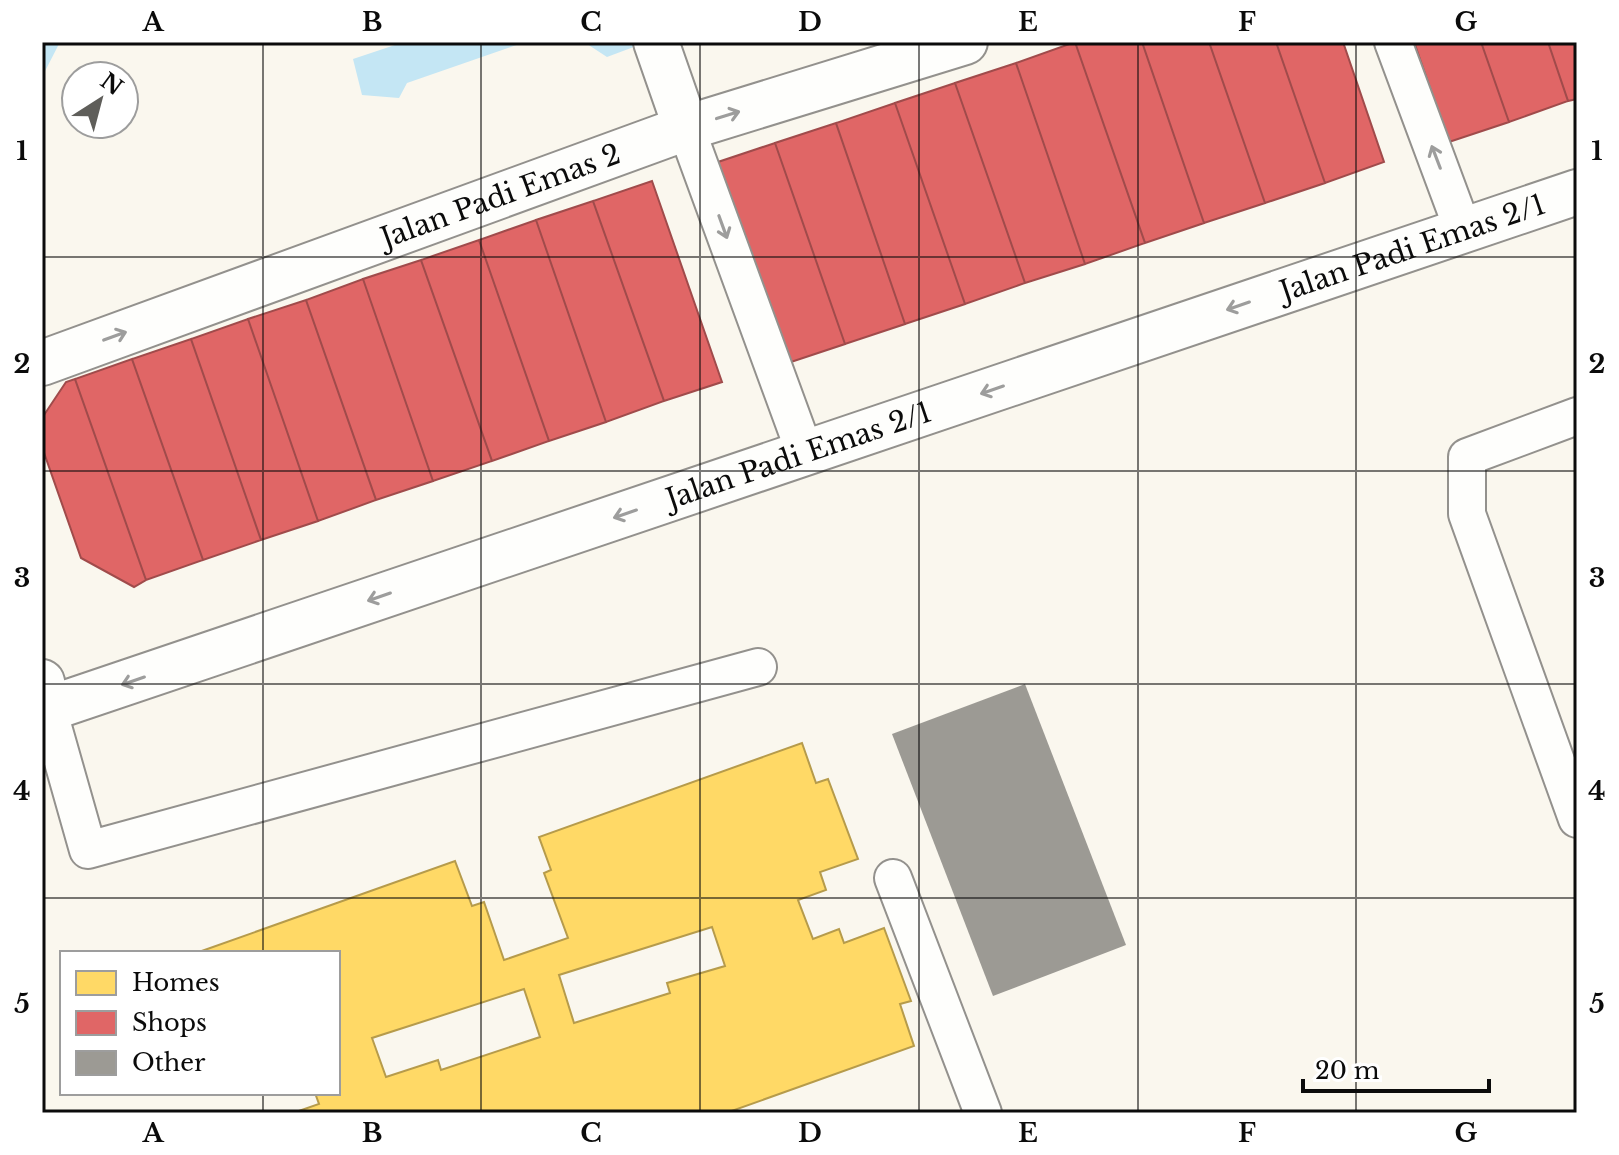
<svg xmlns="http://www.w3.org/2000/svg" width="1619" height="1155" font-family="'Libre Baskerville',serif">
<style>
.water{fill:#c4e6f4}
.homes{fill:#ffd966;stroke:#b69b4b;stroke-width:2;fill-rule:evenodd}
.shops{fill:#e06666;stroke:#a04b4b;stroke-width:2}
.building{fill:#9c9a94}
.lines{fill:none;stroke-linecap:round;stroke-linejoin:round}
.lane-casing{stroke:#93918d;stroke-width:40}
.street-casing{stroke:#93918d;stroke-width:48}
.lane{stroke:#fefefc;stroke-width:36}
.street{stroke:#fefefc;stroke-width:44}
.oneway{stroke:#9d9d9c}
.grid{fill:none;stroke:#0b0b0b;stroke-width:2;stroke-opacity:0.55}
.labels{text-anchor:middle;stroke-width:8;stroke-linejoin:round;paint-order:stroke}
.street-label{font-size:28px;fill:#0b0b0b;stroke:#fff}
.neatline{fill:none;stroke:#0b0b0b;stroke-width:3}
.grid-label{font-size:26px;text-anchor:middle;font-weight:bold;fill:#0b0b0b}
</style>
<rect width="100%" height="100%" fill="#faf7ee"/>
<path class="water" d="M42 42H60L42 77Z
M404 42H525L407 83 399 98 362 95 353 59Z
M584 42H647L607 57Z"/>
<path class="homes" d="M802 743 816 783 828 779 858 859 820 872 826 890 798 900 813 939 839 929 844 943 884 928 911 1001 900 1004 914 1046 726 1113H293L319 1104 315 1093H338V953H196L455 861 472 906 484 902 504 960 568 938 544 873 551 870 539 837ZM712 927 725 966 667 983 670 993 574 1023 559 975ZM524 989 540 1037 441 1070 438 1060 386 1077 372 1038Z"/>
<path class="shops" d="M1075 42H1142L1204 223 1145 243Z
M1075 42 1145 243 1085 264 1016 63Z
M1142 42H1209L1265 203 1204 223Z
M1209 42H1276L1325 183 1265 203Z
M1276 42H1343L1384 162 1325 183Z
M1414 42H1481L1509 122 1449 142Z
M1481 42H1548L1568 101 1509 122Z
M1548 42H1577V99L1568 101Z
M1016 63 1085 264 1025 283 955 83Z
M955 83 1025 283 965 304 895 103Z
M895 103 965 304 905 324 836 123Z
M836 123 905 324 845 344 775 143Z
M775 143 845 344 785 364 715 163Z
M652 181 722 382 664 401 593 201Z
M593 201 664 401 606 422 536 220Z
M536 220 606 422 549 441 479 240Z
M479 240 549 441 492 461 421 260Z
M421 260 492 461 433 481 363 279Z
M363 279 433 481 376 500 306 300Z
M306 300 376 500 318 521 248 319Z
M248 319 318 521 261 540 191 339Z
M191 339 261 540 203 560 132 359Z
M132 359 203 560 146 580 75 379Z
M75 379 146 580 134 587 81 558 42 447V418L66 382Z"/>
<path class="building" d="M1025 684 1126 945 993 996 892 734Z"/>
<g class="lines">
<defs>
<path id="lane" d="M1393 42 1463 230
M686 128 805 453
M1577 416 1467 457V514L1577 819
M48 709 88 850 758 667
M893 878 983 1113"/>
<g id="street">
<path d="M656 42 686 128"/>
<path id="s1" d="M42 363 686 128 965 42"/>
<path id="s2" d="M42 682 48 709 1577 192"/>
</g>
</defs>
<use href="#lane" class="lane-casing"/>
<use href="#street" class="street-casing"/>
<use href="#lane" class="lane"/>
<use href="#street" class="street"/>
</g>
<defs><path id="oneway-shaft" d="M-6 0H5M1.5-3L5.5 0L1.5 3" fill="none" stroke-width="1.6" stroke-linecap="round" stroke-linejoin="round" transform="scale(2)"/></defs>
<g class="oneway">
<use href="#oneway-shaft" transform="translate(728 115) rotate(-17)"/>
<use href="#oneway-shaft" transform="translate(1436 157) rotate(-111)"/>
<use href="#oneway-shaft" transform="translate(723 227) rotate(70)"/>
<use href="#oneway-shaft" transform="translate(1238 306) rotate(161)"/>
<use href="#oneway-shaft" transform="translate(115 336) rotate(-20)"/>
<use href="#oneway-shaft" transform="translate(992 390) rotate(161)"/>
<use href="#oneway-shaft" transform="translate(625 514) rotate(161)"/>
<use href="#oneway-shaft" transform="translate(379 597) rotate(161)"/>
<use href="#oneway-shaft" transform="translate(133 681) rotate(161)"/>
</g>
<path class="grid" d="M263 42V953M481 42V1113M700 42V1113M919 42V1113M1138 42V1113M1356 42V1113M42 257H1577M42 471H1577M42 684H1577M42 898H1577M263 1093V1113"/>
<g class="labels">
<g class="street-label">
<text dy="10" stroke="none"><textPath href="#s1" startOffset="488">Jalan Padi Emas 2</textPath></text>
<text dy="10" stroke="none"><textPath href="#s2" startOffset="1468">Jalan Padi Emas 2/1</textPath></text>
<text dy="10" stroke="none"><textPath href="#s2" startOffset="820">Jalan Padi Emas 2/1</textPath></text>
</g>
</g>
<rect width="1619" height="1155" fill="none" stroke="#ffffff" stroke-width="88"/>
<rect x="60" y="951" width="280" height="144" fill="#ffffff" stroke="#9d9d9d" stroke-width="2"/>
<rect x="76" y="971" width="40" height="24" fill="#ffd966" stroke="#9d9d9d" stroke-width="2"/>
<text x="132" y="991" font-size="24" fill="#0b0b0b">Homes</text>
<rect x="76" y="1011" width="40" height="24" fill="#e06666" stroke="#9d9d9d" stroke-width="2"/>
<text x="132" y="1031" font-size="24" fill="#0b0b0b">Shops</text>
<rect x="76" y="1051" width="40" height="24" fill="#9c9a94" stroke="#9d9d9d" stroke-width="2"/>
<text x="132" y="1071" font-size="24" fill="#0b0b0b">Other</text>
<g transform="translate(100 100) rotate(36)"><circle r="38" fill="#ffffff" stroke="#9d9d9d" stroke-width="2"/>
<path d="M0-6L14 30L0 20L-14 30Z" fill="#5f5e5a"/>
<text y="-12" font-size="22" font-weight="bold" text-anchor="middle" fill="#0b0b0b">N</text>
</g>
<path d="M1303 1079v12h186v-12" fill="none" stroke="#0b0b0b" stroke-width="4"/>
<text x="1315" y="1079" font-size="24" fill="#0b0b0b" stroke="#ffffff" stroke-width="6" paint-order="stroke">20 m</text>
<rect x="44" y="44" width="1531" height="1067" class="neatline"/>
<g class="grid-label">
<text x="153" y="31">A</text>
<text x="372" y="31">B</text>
<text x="591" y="31">C</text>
<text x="810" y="31">D</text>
<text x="1028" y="31">E</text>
<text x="1247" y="31">F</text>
<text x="1466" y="31">G</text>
<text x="22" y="160">1</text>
<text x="1597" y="160">1</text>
<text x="22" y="373">2</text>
<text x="1597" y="373">2</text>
<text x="22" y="587">3</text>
<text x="1597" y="587">3</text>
<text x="22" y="800">4</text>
<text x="1597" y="800">4</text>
<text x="22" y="1013">5</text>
<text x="1597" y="1013">5</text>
<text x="153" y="1142">A</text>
<text x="372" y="1142">B</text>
<text x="591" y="1142">C</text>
<text x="810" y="1142">D</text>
<text x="1028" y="1142">E</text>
<text x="1247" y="1142">F</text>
<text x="1466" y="1142">G</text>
</g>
</svg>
